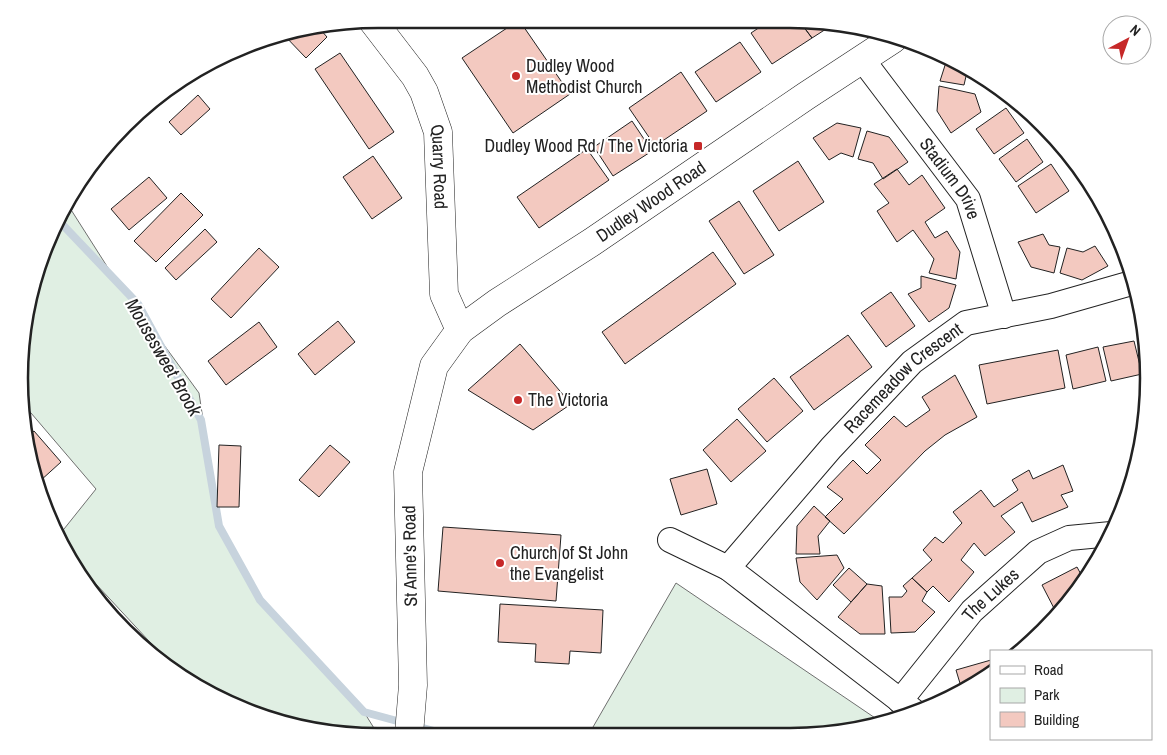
<svg xmlns="http://www.w3.org/2000/svg" width="1167" height="755" font-family="'Archivo Narrow',sans-serif">
<style>
.green{fill:#e0efe3;stroke:#6f6f6f}
.lines{fill:none;stroke-linecap:round;stroke-linejoin:round}
.stream{stroke:#c7d3dd;stroke-width:8}
.building{fill:#f3c9c0;stroke:#222}
.minor-casing{stroke:#222;stroke-width:26}
.tertiary-casing{stroke:#222;stroke-width:29}
.minor{stroke:#fff;stroke-width:24}
.tertiary{stroke:#fff;stroke-width:28}
.poi-dot{fill:#c62828;stroke:#fff;stroke-width:2}
.labels{text-anchor:middle;stroke-width:4;stroke-linejoin:round;paint-order:stroke}
.poi-label{font-size:18px;fill:#222;stroke:#fff;text-anchor:start}
.street-label{font-size:18px;fill:#222;stroke:#fff}
.water-label{font-size:19px;font-style:italic;fill:#222;stroke:#fff}
.rim{fill:none;stroke:#222;stroke-width:2.5}
</style>
<rect width="100%" height="100%" fill="#fff"/>
<path class="green" d="M68 205 110 271 199 393 219 526 260 600 364 712 377 733H331L240 709 174 668 69 555 60 534 96 489 25 406 20 354 38 262Z
M676 583 884 724 813 735 589 734Z"/>
<g class="lines">
<path class="stream" d="M60 222 138 304 201 420 219 526 260 600 364 712 445 734"/>
</g>
<path class="building" d="M519 20 570 94 513 133 462 58Z
M769 21 800 22 812 38 772 64 751 33Z
M800 22H837L812 38Z
M319 28 327 37 306 58 283 34Z
M740 42 761 72 716 102 695 72Z
M340 53 394 132 369 149 315 69Z
M948 56 970 70 967 72 964 85 940 81Z
M681 72 707 111 655 146 629 108Z
M939 86 975 94 981 112 951 133 937 111Z
M198 95 210 109 181 135 169 122Z
M1006 108 1024 133 994 154 976 129Z
M632 121 652 151 613 176 594 147Z
M837 123 861 128 853 157 841 153 829 160 813 138Z
M867 131 889 137 908 162 883 179 873 163 858 159Z
M1027 139 1043 162 1016 182 999 159Z
M587 149 609 180 539 228 517 197Z
M373 156 402 198 372 219 343 177Z
M798 161 824 202 779 231 753 191Z
M1051 164 1069 191 1036 213 1018 186Z
M897 169 909 185 922 175 945 208 925 222 935 238 947 231 960 252 956 279 929 273 934 259 913 230 897 242 877 211 889 203 874 184Z
M149 177 167 198 129 230 111 209Z
M181 193 203 215 156 262 134 241Z
M739 201 774 255 744 274 709 221Z
M205 229 217 242 176 280 165 268Z
M1043 234 1049 245 1060 247 1054 273 1031 267 1018 242Z
M1095 246 1108 266 1082 280 1060 273 1067 248 1083 252Z
M259 248 279 267 231 318 211 299Z
M713 252 736 284 625 364 602 332Z
M921 276 956 285 949 308 929 322 908 294 921 288Z
M891 292 915 326 886 347 861 313Z
M338 321 355 342 315 375 298 354Z
M259 322 277 347 226 385 208 361Z
M848 335 872 367 814 410 790 377Z
M1134 341 1142 374 1111 381 1103 347Z
M520 344 571 404 533 430 468 390Z
M1098 347 1106 381 1073 389 1066 355Z
M1058 350 1065 388 987 404 979 365Z
M955 375 977 417 945 435 925 451 844 534 825 517 843 499 827 487 853 460 867 474 881 460 865 445 894 416 906 427 930 410 922 397Z
M774 378 803 411 767 442 738 409Z
M737 419 766 451 731 482 703 450Z
M34 431 61 462 40 481 31 470 28 436Z
M219 445 241 446 239 507H217Z
M330 445 350 462 319 497 299 480Z
M1063 465 1073 491 1061 495 1068 507 1032 522 1022 502 1001 516 1015 532 985 556 974 543 961 560 974 572 949 602 933 586 927 592 912 578 932 560 923 550 935 537 943 543 962 523 953 512 981 490 994 507 1018 490 1012 480 1029 470 1033 479Z
M707 469 717 504 681 515 670 479Z
M814 506 830 521 818 536 820 554H796L797 526Z
M443 527 561 535 556 601 438 591Z
M837 555 844 568 817 600 800 582 796 558Z
M1077 567 1084 580 1058 616 1042 585Z
M849 568 867 584 851 602 833 585Z
M912 578 927 592 922 601 935 612 915 632 891 633 889 597H902L907 591 903 586Z
M867 584 882 586 885 634H860L838 617Z
M500 604 603 610 601 653 570 651 569 664 535 662 536 644 498 642Z
M991 660V673L962 690 956 670Z"/>
<g class="lines">
<defs>
<g id="minor">
<path id="s1" d="M862 59 968 199 1004 316"/>
<path d="M670 540 728 568"/>
<path id="s2" d="M900 701 972 611 1038 552 1069 538 1111 534"/>
<path id="s3" d="M915 712 728 568 831 448 912 362 966 323 1051 306 1135 282"/>
</g>
<g id="tertiary">
<path id="s4" d="M372 20 415 76 424 92 438 132 444 294 460 330"/>
<path id="s5" d="M409 734 413 685 408 472 434 366 460 330 497 303 592 242 806 96 893 39"/>
</g>
</defs>
<use href="#minor" class="minor-casing"/>
<use href="#tertiary" class="tertiary-casing"/>
<use href="#minor" class="minor"/>
<use href="#tertiary" class="tertiary"/>
</g>
<g class="poi-dot">
<circle cx="516" cy="76" r="5"/>
<rect x="693" y="141" width="10" height="10" rx="2.5"/>
<circle cx="518" cy="400" r="5"/>
<circle cx="500" cy="563" r="5"/>
</g>
<g class="labels">
<g class="poi-label">
<text x="526" y="72">Dudley Wood<tspan x="526" dy="21">Methodist Church</tspan></text>
<text x="688" y="152" text-anchor="end">Dudley Wood Rd / The Victoria</text>
<text x="528" y="406">The Victoria</text>
<text x="510" y="559">Church of St John<tspan x="510" dy="21">the Evangelist</tspan></text>
</g>
<g class="street-label">
<text dy="6" stroke="none"><textPath href="#s4" startOffset="166">Quarry Road</textPath></text>
<text dy="6" stroke="none"><textPath href="#s1" startOffset="149">Stadium Drive</textPath></text>
<text dy="6" stroke="none"><textPath href="#s5" startOffset="646">Dudley Wood Road</textPath></text>
<text dy="6" stroke="none"><textPath href="#s3" startOffset="495">Racemeadow Crescent</textPath></text>
<text transform="translate(410 556) rotate(-91)" y="6">St Anne's Road</text>
<text dy="6" stroke="none"><textPath href="#s2" startOffset="140">The Lukes</textPath></text>
</g>
<g class="water-label">
<text transform="translate(164 357) rotate(60)" y="7">Mousesweet Brook</text>
</g>
</g>
<path d="M0 0H1167V755H0ZM378 28H790A350 350 0 0 1 1140 378V378A350 350 0 0 1 790 728H378A350 350 0 0 1 28 378V378A350 350 0 0 1 378 28Z" fill="#fff" fill-rule="evenodd"/>
<path class="rim" d="M378 28H790A350 350 0 0 1 1140 378V378A350 350 0 0 1 790 728H378A350 350 0 0 1 28 378V378A350 350 0 0 1 378 28Z"/>
<rect x="990" y="650" width="162" height="90" fill="#ffffff" stroke="#a7a7a7"/>
<rect x="1000" y="666" width="25" height="8" fill="#ffffff" stroke="#a7a7a7"/>
<text x="1034" y="675" font-size="15" fill="#222222">Road</text>
<rect x="1000" y="688" width="25" height="15" fill="#e0efe3" stroke="#a7a7a7"/>
<text x="1034" y="700" font-size="15" fill="#222222">Park</text>
<rect x="1000" y="712" width="25" height="15" fill="#f3c9c0" stroke="#a7a7a7"/>
<text x="1034" y="725" font-size="15" fill="#222222">Building</text>
<g transform="translate(1127 40) rotate(41)"><circle r="24" fill="#ffffff" stroke="#a7a7a7"/>
<path d="M0-4L9 19L0 12L-9 19Z" fill="#c62828"/>
<text y="-8" font-size="14" font-weight="bold" text-anchor="middle" fill="#222222">N</text>
</g>
</svg>
